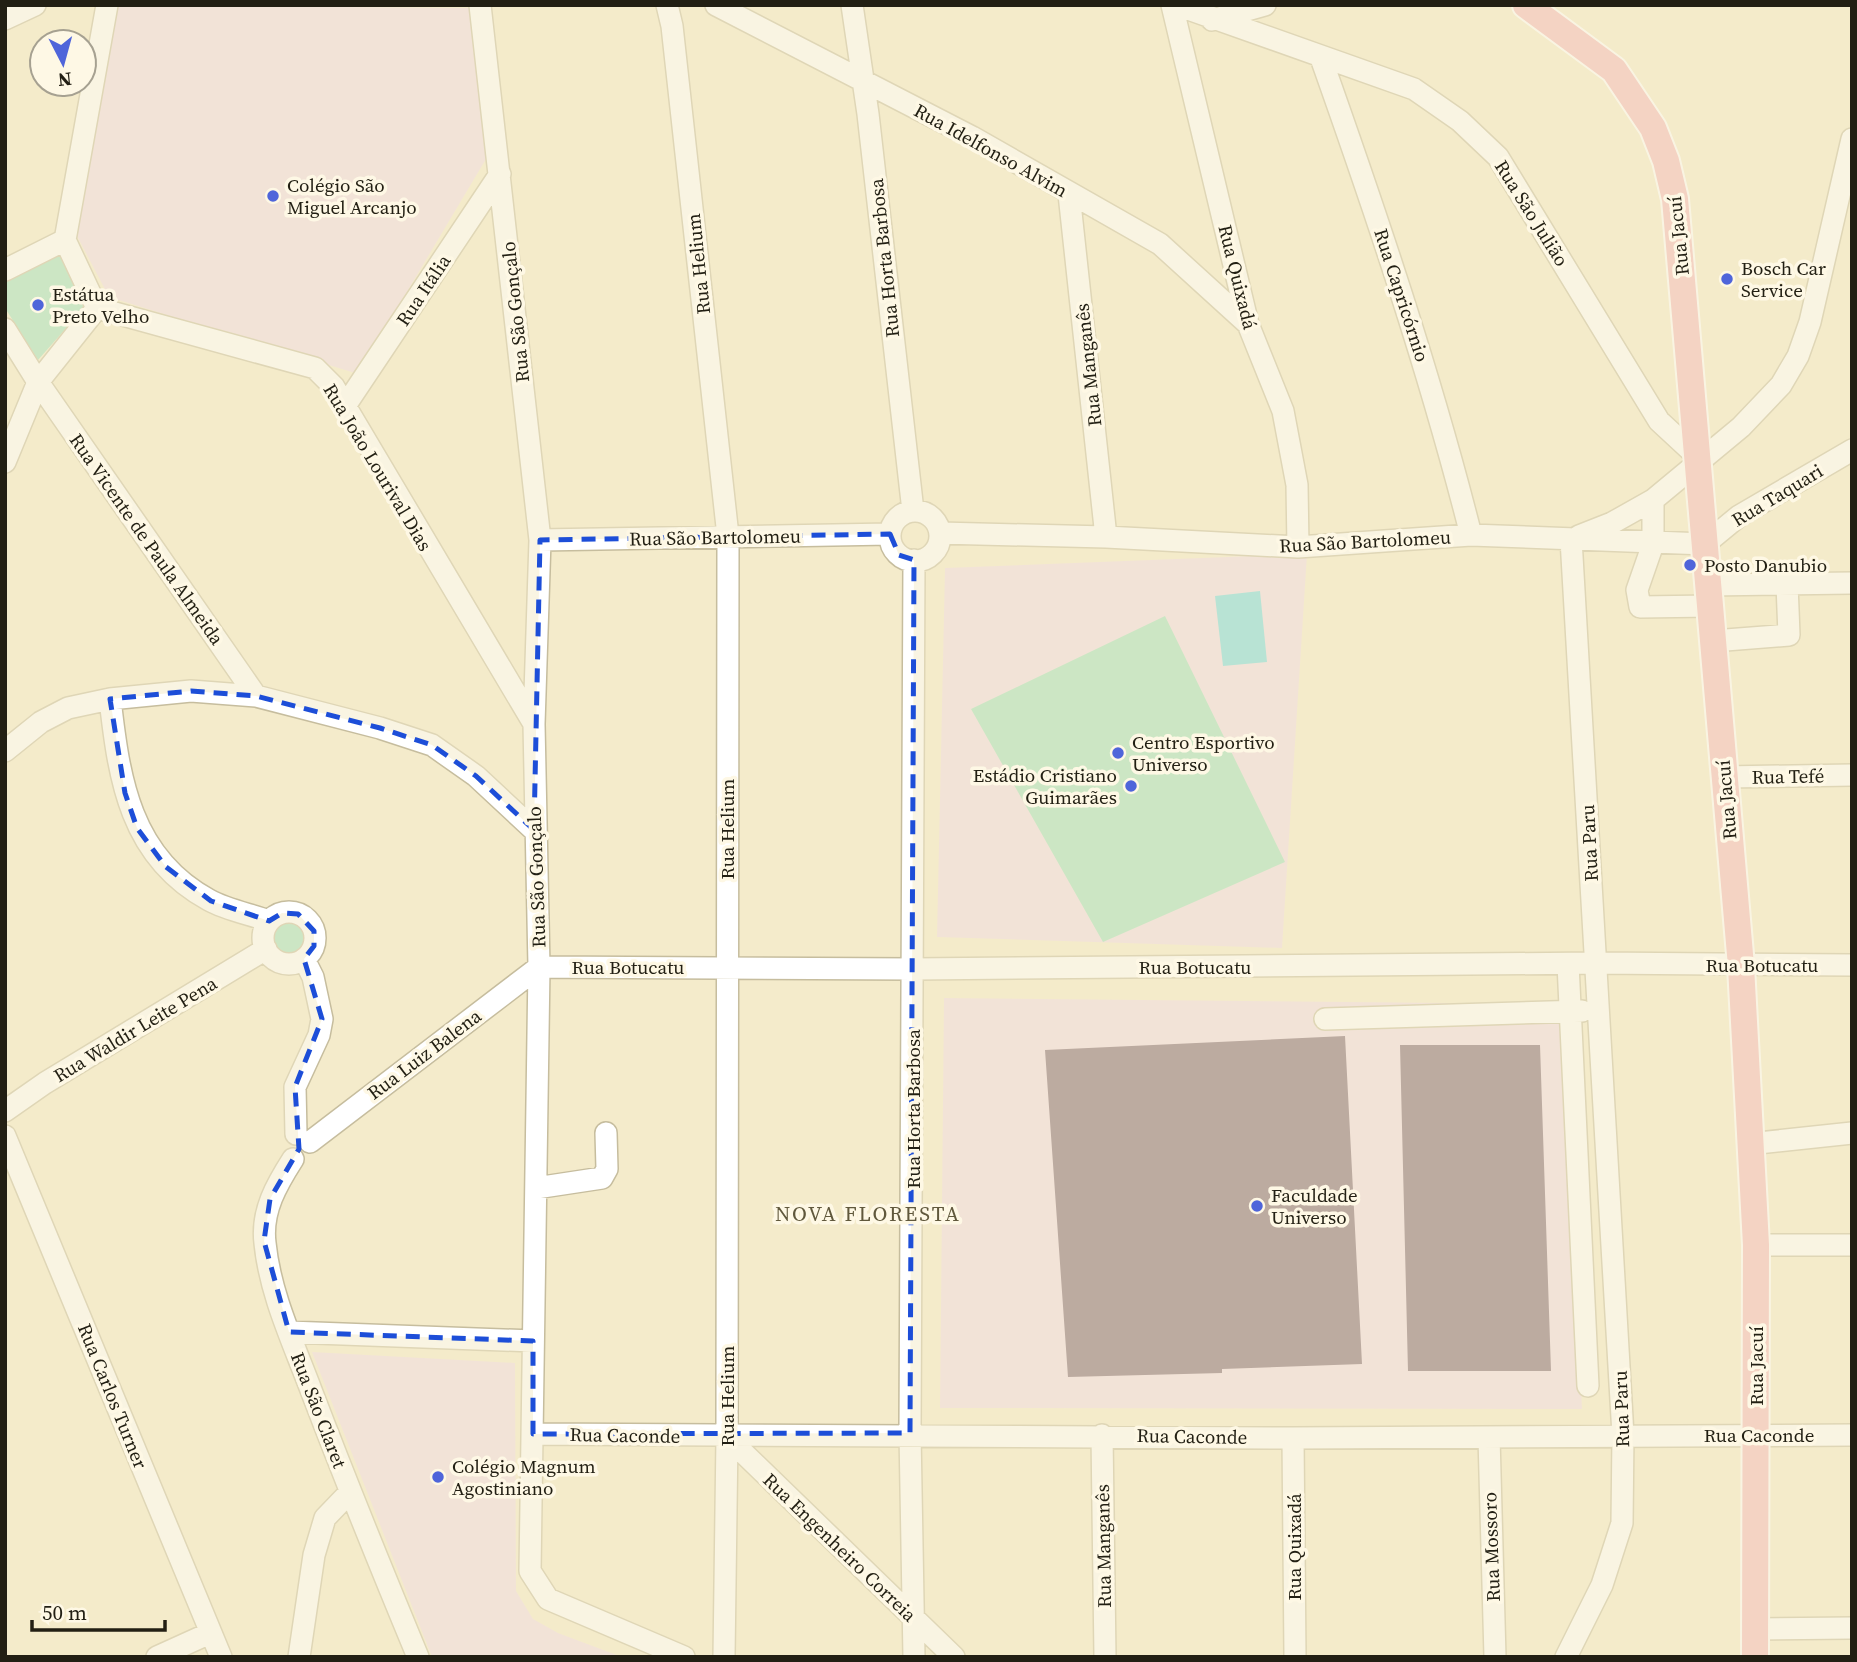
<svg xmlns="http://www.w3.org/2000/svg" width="1857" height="1662" font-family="'Source Serif 4',serif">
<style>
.education{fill:#f0dae6}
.green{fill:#9ce1bd}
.water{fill:#70dae1}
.building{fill:#785d6e}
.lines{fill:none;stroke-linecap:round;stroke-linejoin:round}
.minor-casing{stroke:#c6bd9e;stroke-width:24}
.major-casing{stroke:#fff;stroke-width:30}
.minor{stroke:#fff;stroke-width:21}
.major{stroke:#f4b6bb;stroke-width:26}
.marked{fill:none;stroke:#1d4ed8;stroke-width:5;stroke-dasharray:14 9;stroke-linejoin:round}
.poi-dot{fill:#4f65da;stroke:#fef8e5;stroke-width:2.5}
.labels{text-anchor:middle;stroke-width:7;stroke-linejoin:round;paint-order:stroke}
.street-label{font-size:19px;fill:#221f13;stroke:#fef8e5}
.poi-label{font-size:19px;fill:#221f13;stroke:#fef8e5;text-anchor:start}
.neighbourhood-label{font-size:21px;letter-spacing:2px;fill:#60583c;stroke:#fef8e5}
</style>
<rect width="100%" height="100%" fill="#f4ebcb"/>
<path class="education" d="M121 5 470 8 486 159 358 374 109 297 76 234 113 14Z
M1307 554 1282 948 937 937 945 568Z
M944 998 1563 1004 1582 1409 940 1408Z
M312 1352 515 1363 516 1591 533 1619 558 1633 622 1657H432Z"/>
<path class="green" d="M60 254 84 308 38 360 5 308V281Z
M1165 616 1285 862 1103 942 971 709Z
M270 938a19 19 0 1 1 38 0a19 19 0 1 1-38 0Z"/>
<path class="water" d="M1260 591 1267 662 1223 666 1215 596Z"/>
<path class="building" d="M1345 1036 1362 1364 1222 1369V1373L1068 1377 1045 1050Z
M1400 1045H1540L1551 1371H1408Z"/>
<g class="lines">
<defs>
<path id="minor" d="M480 5 540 540 534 724 539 967 530 1571 548 1599 684 1657
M667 5 672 26 728 536 727 1437 724 1657
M716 5 972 137 1160 244 1248 324
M852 5 868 114 913 511
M1172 5 1248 324 1283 411 1297 485 1298 547
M1177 5 1414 89 1460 121 1498 157 1659 421 1700 459
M5 19 35 5
M1212 20 1265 5
M1321 58C1377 216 1430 373 1471 535
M1069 194 1106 537
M65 240 107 5
M65 240 97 308
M5 270 65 240
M97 308 315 368 334 387 534 724
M5 329 38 382 256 696
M345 406 500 174
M5 462 38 382 97 308
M1653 500V544L1637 590 1640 607 1711 606
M890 536a25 25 0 1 1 50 0a25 25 0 1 1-50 0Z
M940 533 1106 537 1298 547 1471 535 1705 544 1739 516 1852 450
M1579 536 1612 523 1653 500 1741 427 1781 385 1798 356 1810 322 1852 139
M540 540 890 534
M914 560 910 1433 914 1657
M1709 585 1852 583
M1713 641 1789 635 1787 584
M110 699C119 779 130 857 209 900 227 910 250 914 269 921
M5 751 41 722 68 708 110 699 191 691 256 696 380 728 432 745 476 776 534 830
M1724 777 1852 775
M263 938a26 26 0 1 1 52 0a26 26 0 1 1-52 0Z
M1568 964 1588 1386
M539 967 914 969 1596 963 1852 965
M1325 1019 1582 1011
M5 1111 45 1083 266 949
M296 1134 295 1087 319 1035 322 1019 313 977 304 959
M5 1136 221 1657
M310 1142 539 967
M1749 1144 1852 1133
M293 1159C277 1184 261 1211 265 1243 270 1294 293 1342 311 1390 345 1479 381 1568 418 1657
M536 1188 602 1178 607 1169 606 1133
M1756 1245H1852
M289 1332 533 1341
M533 1434 1293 1438 1852 1435
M1102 1435 1105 1657
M727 1437 954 1657
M1489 1437 1495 1657
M1293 1438 1295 1657
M1754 1629 1852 1628
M157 1657 210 1633
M299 1657 314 1555 325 1518 350 1492
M1566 1657 1602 1585 1622 1523 1623 1435 1571 539"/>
<path id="major" d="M1526 5 1614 70 1653 128 1666 161 1675 199 1741 966 1756 1245 1755 1657"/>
</defs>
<use href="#minor" class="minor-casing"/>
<use href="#major" class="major-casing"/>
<use href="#minor" class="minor"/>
<use href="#major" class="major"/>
</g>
<path d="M0 0H1857V1662H0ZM890 534 899 555 914 560 910 1433 533 1434V1341L289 1332 264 1241 270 1199 299 1149 295 1087 322 1019 304 959 314 946V931L298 914 282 913 269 921 211 901 166 867 137 828 125 793 110 699 191 691 256 696 380 728 432 745 476 776 534 830 540 540Z" fill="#f4ebcb" fill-opacity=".55" fill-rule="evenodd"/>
<path class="marked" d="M890 534 899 555 914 560 910 1433 533 1434V1341L289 1332 264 1241 270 1199 299 1149 295 1087 322 1019 304 959 314 946V931L298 914 282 913 269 921 211 901 166 867 137 828 125 793 110 699 191 691 256 696 380 728 432 745 476 776 534 830 540 540Z"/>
<g class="poi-dot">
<circle cx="273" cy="196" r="7"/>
<circle cx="1727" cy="279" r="7"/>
<circle cx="38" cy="305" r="7"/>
<circle cx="1690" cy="565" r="7"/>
<circle cx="1118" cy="753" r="7"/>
<circle cx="1131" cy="786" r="7"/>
<circle cx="1257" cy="1206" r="7"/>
<circle cx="438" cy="1477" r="7"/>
</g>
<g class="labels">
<g class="street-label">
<text transform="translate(991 150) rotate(29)" y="7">Rua Idelfonso Alvim</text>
<text transform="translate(1532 213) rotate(58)" y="7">Rua São Julião</text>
<text transform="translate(1678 236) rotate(-96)" y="7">Rua Jacuí</text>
<text transform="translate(884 258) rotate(-96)" y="7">Rua Horta Barbosa</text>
<text transform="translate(698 264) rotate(-96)" y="7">Rua Helium</text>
<text transform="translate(1238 277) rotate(76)" y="7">Rua Quixadá</text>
<text transform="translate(423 290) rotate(-56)" y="7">Rua Itália</text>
<text transform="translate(1402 295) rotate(72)" y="7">Rua Capricórnio</text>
<text transform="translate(515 312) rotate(-96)" y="7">Rua São Gonçalo</text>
<text transform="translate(1088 365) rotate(-96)" y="7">Rua Manganês</text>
<text transform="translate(378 467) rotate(59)" y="7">Rua João Lourival Dias</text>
<text transform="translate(1777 495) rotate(-31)" y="7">Rua Taquari</text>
<text transform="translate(715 537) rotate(-1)" y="7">Rua São Bartolomeu</text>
<text transform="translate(147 539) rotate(55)" y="7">Rua Vicente de Paula Almeida</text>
<text transform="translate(1365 541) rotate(-3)" y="7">Rua São Bartolomeu</text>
<text transform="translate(1788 776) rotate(-1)" y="7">Rua Tefé</text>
<text transform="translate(1726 800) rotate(-95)" y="7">Rua Jacuí</text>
<text transform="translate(727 829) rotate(-90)" y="7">Rua Helium</text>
<text transform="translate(1589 843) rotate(-93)" y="7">Rua Paru</text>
<text transform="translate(536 877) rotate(-92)" y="7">Rua São Gonçalo</text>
<text x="1762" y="972">Rua Botucatu</text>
<text x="628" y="974">Rua Botucatu</text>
<text x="1195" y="974">Rua Botucatu</text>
<text transform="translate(135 1029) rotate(-31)" y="7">Rua Waldir Leite Pena</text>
<text transform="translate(424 1054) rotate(-37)" y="7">Rua Luiz Balena</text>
<text transform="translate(913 1109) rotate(-90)" y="7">Rua Horta Barbosa</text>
<text transform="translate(1756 1366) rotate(-90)" y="7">Rua Jacuí</text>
<text transform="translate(113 1396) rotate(68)" y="7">Rua Carlos Turner</text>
<text transform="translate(727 1396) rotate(-90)" y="7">Rua Helium</text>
<text transform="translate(1621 1409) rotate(-92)" y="7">Rua Paru</text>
<text transform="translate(319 1410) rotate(69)" y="7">Rua São Claret</text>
<text transform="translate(625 1435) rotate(1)" y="7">Rua Caconde</text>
<text x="1759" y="1442">Rua Caconde</text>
<text transform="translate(1192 1436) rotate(1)" y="7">Rua Caconde</text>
<text transform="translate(1103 1546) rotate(-91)" y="7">Rua Manganês</text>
<text transform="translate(840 1547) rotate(44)" y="7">Rua Engenheiro Correia</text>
<text transform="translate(1294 1547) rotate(-90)" y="7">Rua Quixadá</text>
<text transform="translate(1491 1547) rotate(-92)" y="7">Rua Mossoro</text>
</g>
<g class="poi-label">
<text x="287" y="192">Colégio São<tspan x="287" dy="22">Miguel Arcanjo</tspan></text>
<text x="1741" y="275">Bosch Car<tspan x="1741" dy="22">Service</tspan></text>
<text x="52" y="301">Estátua<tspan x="52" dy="22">Preto Velho</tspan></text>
<text x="1704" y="572">Posto Danubio</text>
<text x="1132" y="749">Centro Esportivo<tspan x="1132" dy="22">Universo</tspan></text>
<text x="1117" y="782" text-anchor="end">Estádio Cristiano<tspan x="1117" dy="22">Guimarães</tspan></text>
<text x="1271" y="1202">Faculdade<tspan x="1271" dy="22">Universo</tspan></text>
<text x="452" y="1473">Colégio Magnum<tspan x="452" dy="22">Agostiniano</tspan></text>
</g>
<g class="neighbourhood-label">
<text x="868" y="1221">NOVA FLORESTA</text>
</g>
</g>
<rect width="1857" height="1662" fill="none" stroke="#221f13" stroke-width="14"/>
<g transform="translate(63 63) rotate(174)"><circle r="33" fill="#fef8e5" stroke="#a6a191" stroke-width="2"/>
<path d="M0-5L12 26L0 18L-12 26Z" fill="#4f65da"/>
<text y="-10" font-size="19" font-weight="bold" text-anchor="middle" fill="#221f13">N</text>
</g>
<path d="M32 1620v10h133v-10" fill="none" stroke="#221f13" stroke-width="3.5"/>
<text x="42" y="1620" font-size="21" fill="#221f13" stroke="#fef8e5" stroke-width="5" paint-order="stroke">50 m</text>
</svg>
